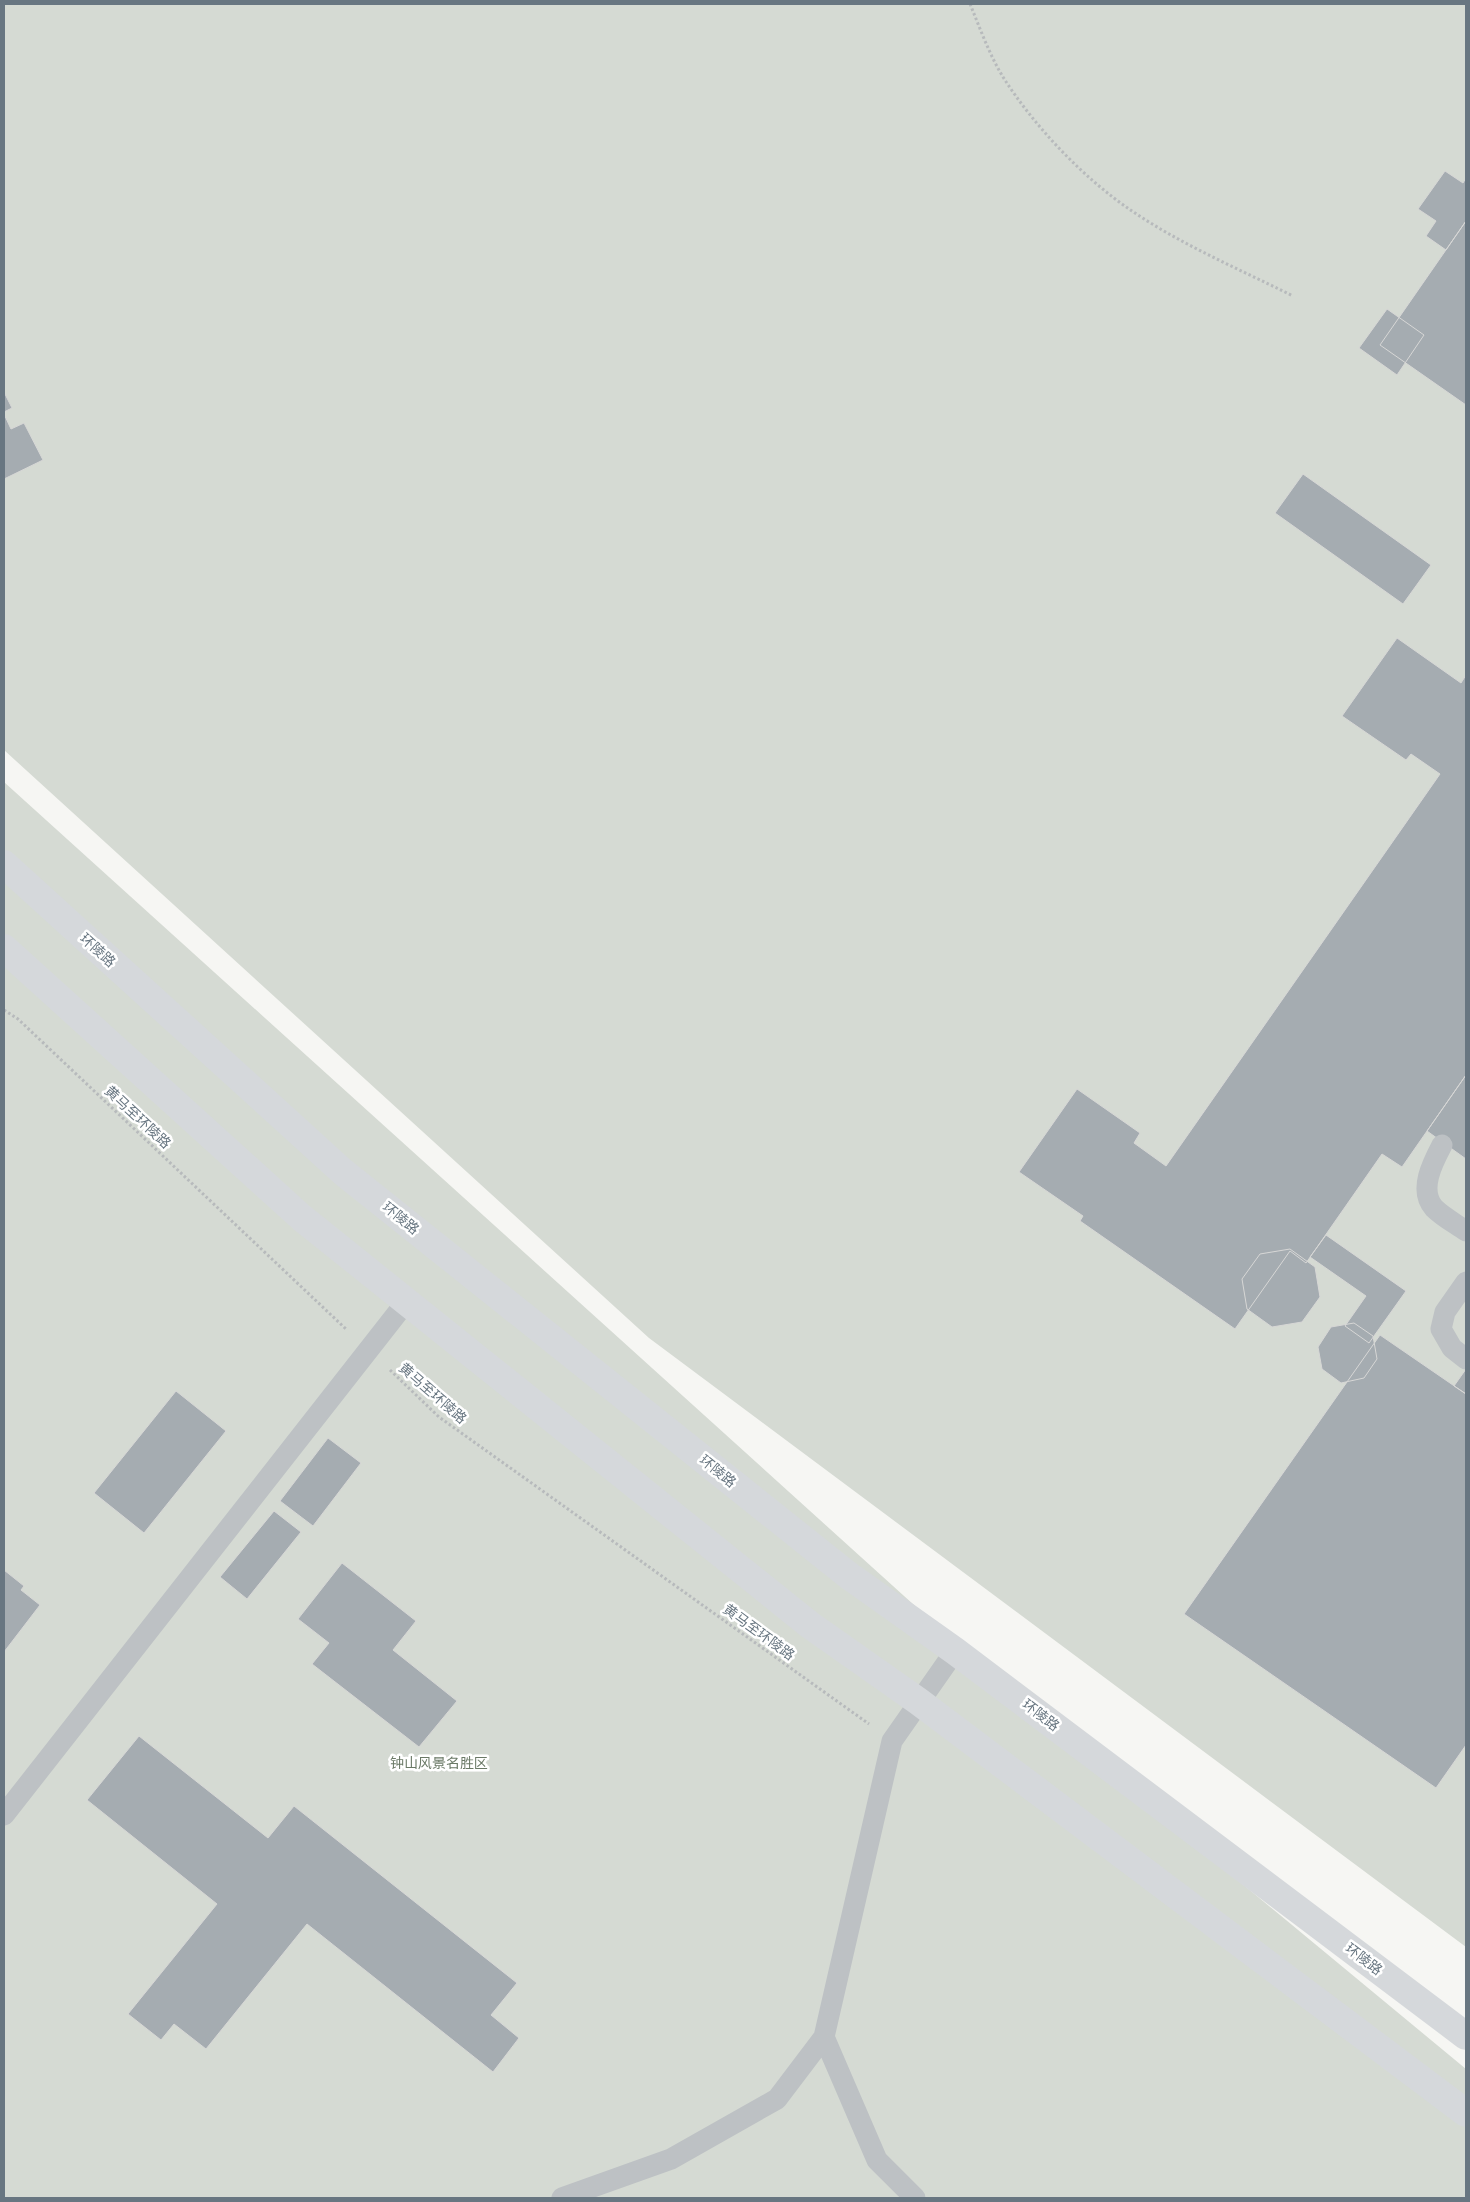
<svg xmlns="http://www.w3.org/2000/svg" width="1470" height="2202" font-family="'DejaVu Sans','Noto Sans SC',sans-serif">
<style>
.green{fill:#d5dad3}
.building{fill:#a5acb1;stroke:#d7d7d6}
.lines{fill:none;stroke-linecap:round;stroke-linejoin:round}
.path{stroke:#b7babc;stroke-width:3;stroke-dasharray:2.5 2.5;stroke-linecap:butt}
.lane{stroke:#bdc1c4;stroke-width:21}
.primary{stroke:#d5d8db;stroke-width:28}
.labels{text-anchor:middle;stroke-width:5;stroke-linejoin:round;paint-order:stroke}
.street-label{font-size:14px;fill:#687681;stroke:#fff}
.park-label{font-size:14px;fill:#6a7966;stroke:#fff}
</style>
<rect width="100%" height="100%" fill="#f6f6f3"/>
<path class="green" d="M4 4H1466V1947L649 1338 4 750Z
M4 782 1008 1690 1466 2069V2198H4Z"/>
<path class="building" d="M1445 171 1463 183 1466 178V221L1446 250 1426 236 1436 221 1418 209Z
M1466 221V405L1380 345Z
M1387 309 1424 335 1397 375 1359 348Z
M4 392 12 408 4 412Z
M4 414 11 429 24 423 43 460 4 479Z
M1303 474 1431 565 1403 604 1275 513Z
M1397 638 1461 683 1466 675V1075L1402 1167 1382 1154 1306 1263 1290 1251 1235 1329 1080 1221 1083 1216 1019 1172 1077 1089 1140 1133 1134 1143 1166 1166 1440 774 1411 754 1406 760 1342 716Z
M1466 1075V1159L1427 1131Z
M1326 1235 1406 1291 1369 1343 1345 1326 1366 1296 1310 1257Z
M1290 1249 1315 1267 1320 1297 1302 1322 1272 1327 1247 1309 1242 1279 1260 1254Z
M1354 1323 1373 1336 1377 1359 1364 1378 1341 1383 1322 1369 1318 1347 1331 1327Z
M1380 1335 1466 1394V1745L1436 1788 1184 1614Z
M1466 1369V1394L1454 1386Z
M176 1391 226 1431 144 1533 94 1493Z
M328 1438 361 1463 313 1526 280 1501Z
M274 1511 301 1532 247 1599 220 1577Z
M342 1563 416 1621 393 1650 457 1701 419 1747 312 1664 329 1643 298 1619Z
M4 1570 24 1586 21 1590 40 1605 4 1652Z
M139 1736 268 1838 294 1806 517 1983 491 2015 519 2038 493 2072 307 1924 206 2049 174 2024 161 2040 128 2014 217 1904 87 1800Z"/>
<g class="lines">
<path class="path" d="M970 4C980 28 989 54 1003 77 1034 126 1083 178 1132 211 1182 245 1239 269 1293 296
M4 1010 18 1019 347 1330
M390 1370 439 1417 869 1724"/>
<path class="lane" d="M1442 1145C1433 1162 1418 1190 1434 1208 1443 1217 1456 1224 1466 1231
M1466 1282 1445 1312 1441 1329 1452 1348 1466 1359
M4 1815 406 1302
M824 2037 877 2160 915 2198
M562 2198 671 2159 777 2099 824 2037 892 1741 955 1651"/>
<path class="primary" d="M4 864 343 1172 848 1575 955 1651 1466 2036
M4 948 302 1218 810 1625 918 1701 1466 2113"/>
</g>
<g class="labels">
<g class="street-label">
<text transform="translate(98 950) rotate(42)" y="5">环陵路</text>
<text transform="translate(138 1117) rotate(43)" y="5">黄马至环陵路</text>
<text transform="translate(401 1218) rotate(39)" y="5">环陵路</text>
<text transform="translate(433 1393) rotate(41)" y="5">黄马至环陵路</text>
<text transform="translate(718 1471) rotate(39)" y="5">环陵路</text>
<text transform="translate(759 1632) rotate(36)" y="5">黄马至环陵路</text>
<text transform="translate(1041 1715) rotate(37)" y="5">环陵路</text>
<text transform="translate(1364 1959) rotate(37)" y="5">环陵路</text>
</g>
<g class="park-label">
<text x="439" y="1768">钟山风景名胜区</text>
</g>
</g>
<rect width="1470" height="2202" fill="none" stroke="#687681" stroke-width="10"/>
</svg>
